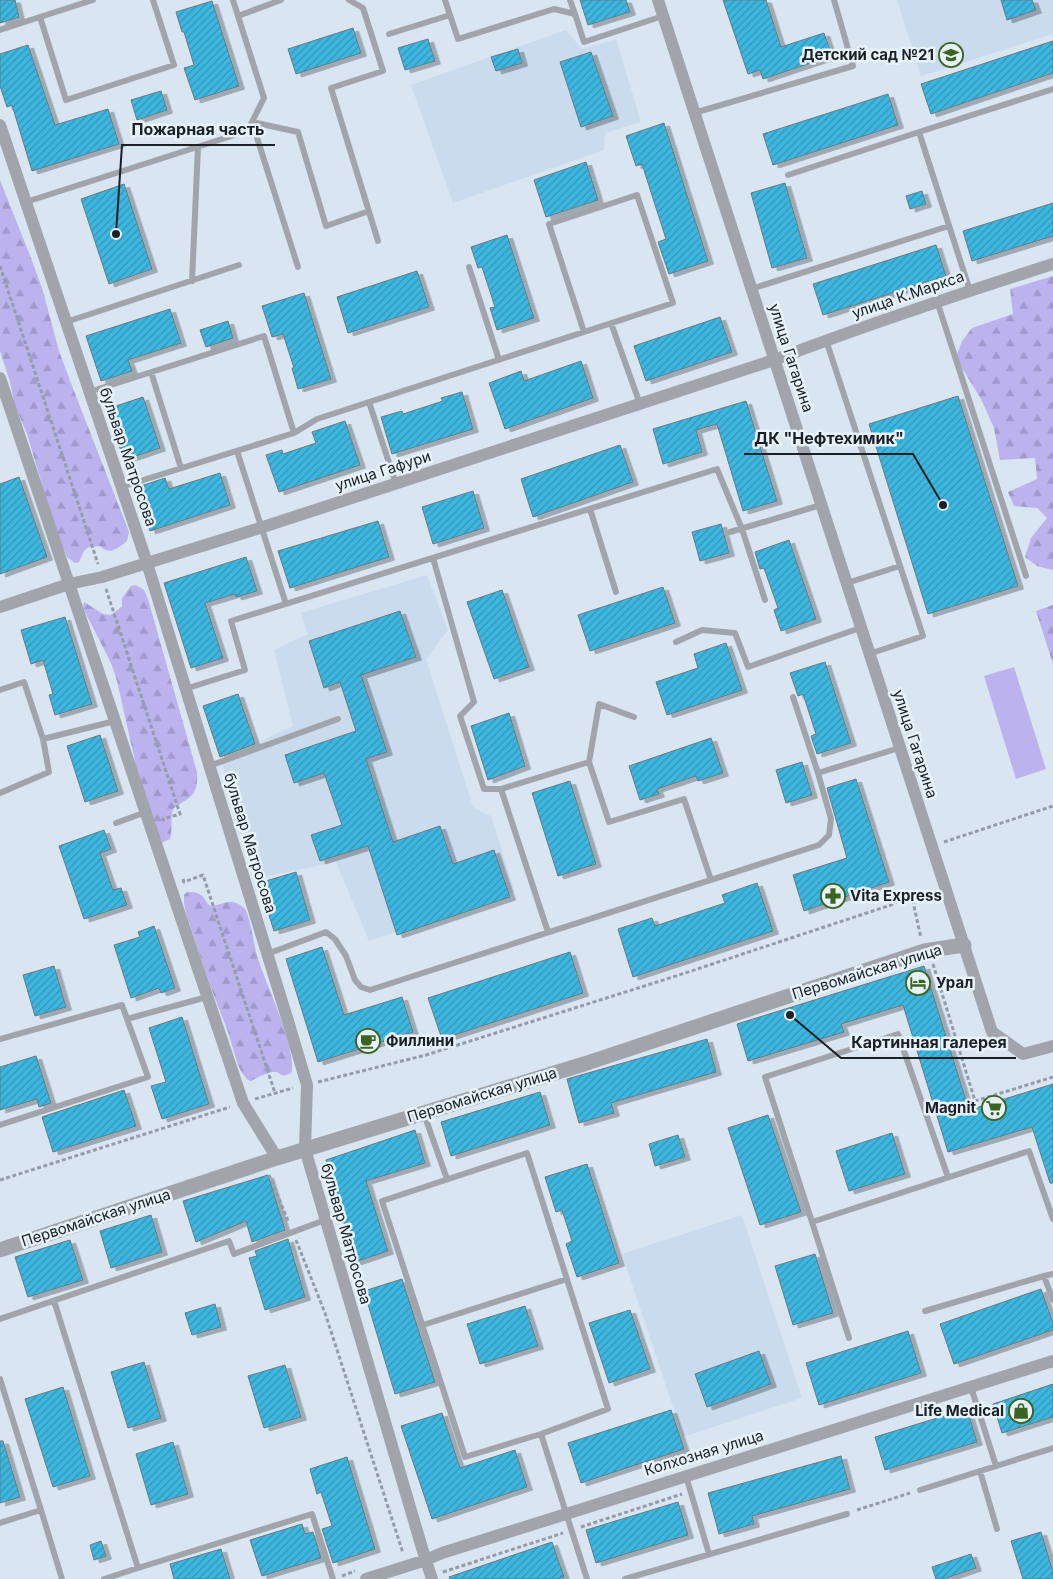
<svg xmlns="http://www.w3.org/2000/svg" width="1053" height="1579" font-family="Inter,sans-serif">
<style>
.built{fill:#c9dbed}
.grass{fill:#bcb2ee}
.forest{fill:url(#forest-firs)}
.building{fill:url(#building-hatch);stroke:#697980;filter:url(#shadow)}
.lines{fill:none;stroke-linecap:round;stroke-linejoin:round}
.path{stroke:#939da6;stroke-width:3;stroke-dasharray:4 2.5;stroke-linecap:butt}
.service{stroke:#a2a4ab;stroke-width:6}
.minor{stroke:#a2a4ab;stroke-width:12}
.tertiary{stroke:#a2a4ab;stroke-width:15}
.labels{text-anchor:middle;stroke-width:5;stroke-linejoin:round;paint-order:stroke}
.poi-label{font-size:15px;font-weight:bold;fill:#1b2025;stroke:#e8f2fc;text-anchor:end}
.street-label{font-size:15px;fill:#1b2025;stroke:#e8f2fc}
.leader{fill:none;stroke:#1b2025;stroke-width:2}
.callout-dot{fill:#1b2025;stroke:#e8f2fc;stroke-width:2}
.callout-label{font-size:16px;text-anchor:middle;font-weight:bold;fill:#1b2025;stroke:#e8f2fc;stroke-width:5;stroke-linejoin:round;paint-order:stroke}
</style>
<defs>
<pattern id="forest-firs" width="22" height="20" patternUnits="userSpaceOnUse" patternTransform="scale(1.25)"><rect width="22" height="20" fill="#bcb2ee"/><path d="M5 1l3.5 6h-7zM16 11l3.5 6h-7z" fill="#a199cc"/></pattern>
<pattern id="building-hatch" width="6" height="6" patternUnits="userSpaceOnUse" patternTransform="scale(1.25)"><rect width="6" height="6" fill="#3db7e0"/><path d="M-1 1l2-2M0 6l6-6M5 7l2-2" fill="none" stroke="#3294b5"/></pattern>
<filter id="shadow"><feDropShadow dx="5.5" dy="3" stdDeviation="0" flood-color="#0004"/></filter>
</defs>
<rect width="100%" height="100%" fill="#d9e6f2"/>
<path class="built" d="M897 0H1053V34L921 76Z
M566 30 582 49 616 39 641 122 605 133 604 150 453 203 411 85Z
M427 575 448 630 426 659 473 807 491 816 515 892 369 941 336 862 259 878 221 760 256 747 267 738 293 726 274 650 308 634 300 613Z
M742 1215 802 1398 683 1437 622 1254Z"/>
<path class="grass" d="M1014 667 1046 769 1016 779 984 676Z"/>
<path class="forest" d="M0 180 31 258 43 291 59 351 74 391 129 532 127 541C118 548 110 556 100 546L89 547 84 551 79 562 75 563 67 557 57 534 27 434 15 406 10 382 0 351Z
M1053 276V570L1037 566 1025 557 1031 538 1047 518 1037 508 1014 506 1008 492 1037 479 1035 458 1000 460 994 428 981 399 964 371 954 363 962 341 972 328 1013 314 1010 289Z
M136 585 144 590 148 599 197 772C198 798 191 795 173 809 170 819 173 829 170 839L161 843 142 792 117 681 111 663 83 608 84 602 103 614 110 615 118 610 122 606V598L131 586Z
M1053 605V664L1036 611Z
M187 892C209 891 203 906 213 906 214 906 219 904 221 904 232 900 238 902 246 910 252 926 253 943 258 959 266 984 298 1050 291 1073 285 1076 283 1077 277 1072H272L260 1076 251 1081 248 1080 242 1073 238 1065 227 1029 209 983 186 913 184 903V895Z"/>
<path class="building" d="M0 0H15L19 17 0 23Z
M580 0H626L630 12 588 25Z
M723 0H766L781 47 824 33 832 56 763 79 760 70 748 74Z
M1001 0H1032L1036 10 1007 20Z
M212 1 239 86 195 100 184 68 194 65 184 32H182L176 12Z
M353 28 361 53 296 74 288 49Z
M428 39 435 61 405 70 398 48Z
M1053 41V73L931 114 921 84Z
M28 45 55 125 108 109 119 144 32 171 12 105 7 107 0 86V54Z
M518 49 522 63 496 71 491 57Z
M591 52 613 116 581 127 560 62Z
M161 91 167 110 137 120 131 100Z
M888 94 898 125 773 165 763 134Z
M664 123 708 261 669 274 658 242 666 239 642 164 636 166 626 136Z
M586 162 598 200 546 217 534 180Z
M785 183 807 258 772 268 751 193Z
M124 184 152 269 109 284 81 199Z
M922 191 926 204 910 209 906 196Z
M1053 203V236L972 261 963 231Z
M507 235 534 318 497 330 490 308 495 307 482 267 478 268 471 247Z
M936 245 946 276 823 315 813 284Z
M417 271 429 307 348 333 337 297Z
M304 293 331 379 298 389 292 368H294L283 334 272 337 262 306Z
M170 309 181 343 128 360 132 371 101 381 86 336Z
M720 317 732 352 646 381 634 346Z
M228 321 233 338 206 347 200 330Z
M581 361 593 398 505 429 489 383 521 371 524 381Z
M462 392 473 429 392 454 381 417 402 411 403 414 443 401 441 398Z
M958 396 1018 586 928 614 869 424Z
M143 397 160 448 124 460 107 409Z
M746 401 777 501 743 511 717 424 696 430 702 452 663 464 653 429Z
M345 421 360 465 279 492 266 455 282 450 283 454 316 443 312 432Z
M620 445 633 482 533 517 521 479Z
M220 473 230 505 150 531 135 488 165 478 169 489Z
M19 477 47 557 0 574V484Z
M473 491 484 528 433 544 422 507Z
M378 521 389 557 290 588 278 551Z
M721 524 729 553 700 561 692 532Z
M789 540 816 619 781 631 774 610 778 608 764 568 760 569 755 552Z
M246 557 257 591 236 597 235 594 205 603 223 658 191 668 164 583Z
M663 587 675 623 590 651 578 615Z
M502 590 529 667 494 679 467 602Z
M400 611 416 657 361 675 387 752 366 759 393 842 440 826 453 864 494 850 510 897 397 935 368 846 320 861 311 835 342 825 324 773 294 783 285 755 356 731 340 682 324 688 309 641Z
M65 617 92 704 55 715 49 695 53 694 43 660 31 664 21 630Z
M726 643 742 690 667 715 656 682 698 668 694 654Z
M825 662 851 743 817 754 811 736 816 734 803 694 798 696 790 673Z
M238 694 255 744 220 757 203 706Z
M509 713 525 766 488 780 471 726Z
M100 735 118 791 85 802 67 746Z
M711 738 723 773 698 781 696 776 657 789 659 794 640 800 629 766Z
M802 762 812 795 786 803 776 770Z
M856 779 889 882 804 911 793 875 847 858 827 788Z
M570 781 596 864 558 876 532 793Z
M104 830 111 849 100 853 113 890 121 888 127 905 84 919 59 846Z
M296 872 310 920 274 931 259 883Z
M757 883 773 931 633 977 618 929 652 918 655 926 725 903 722 895Z
M154 926 175 988 161 993 159 988 131 998 114 945 140 937 138 932Z
M322 947 344 1015 402 997 413 1032 318 1062 286 959Z
M570 952 583 993 442 1039 428 998Z
M54 966 66 1007 35 1016 23 975Z
M924 966 969 1110 1053 1084V1183H1050L1032 1127 948 1152 903 1005 841 1024 844 1032 748 1061 737 1024Z
M182 1017 209 1104 162 1119 151 1086 166 1082 149 1028Z
M707 1039 716 1072 611 1103 614 1113 579 1123 567 1079Z
M36 1056 51 1103 39 1107 37 1099 0 1110V1067Z
M124 1090 136 1126 53 1152 42 1117Z
M540 1092 550 1125 451 1156 441 1122Z
M768 1115 801 1212 760 1225 728 1128Z
M415 1130 425 1163 366 1181 388 1251 355 1262 326 1160Z
M892 1133 905 1174 849 1191 836 1151Z
M678 1135 685 1157 655 1166 649 1144Z
M587 1164 619 1263 577 1277 566 1244 572 1241 562 1210 556 1212 545 1177Z
M268 1175 285 1230 252 1242 246 1221 196 1242 183 1201Z
M151 1215 162 1252 111 1268 100 1231Z
M288 1239 305 1297 265 1310 249 1258 257 1256 255 1251Z
M70 1240 83 1280 28 1297 15 1257Z
M815 1254 833 1313 793 1325 775 1266Z
M402 1279 435 1382 395 1394 364 1291Z
M1041 1289 1053 1323V1330L954 1364 940 1324Z
M215 1304 221 1327 192 1335 185 1313Z
M525 1306 538 1346 480 1364 467 1324Z
M630 1310 650 1369 609 1383 589 1323Z
M908 1331 921 1373 819 1405 806 1363Z
M759 1351 771 1384 707 1407 695 1374Z
M144 1362 161 1418 128 1428 111 1372Z
M285 1365 301 1417 264 1428 248 1376Z
M1053 1384V1417L1002 1433 993 1404Z
M63 1387 90 1476 53 1487 25 1399Z
M967 1409 977 1442 885 1470 875 1437Z
M671 1410 684 1449 581 1483 568 1443Z
M442 1413 460 1468 515 1450 527 1487 432 1519 401 1426Z
M0 1441H3L20 1497 0 1503Z
M173 1442 188 1494 151 1505 136 1454Z
M841 1456 850 1489 752 1516 754 1524 719 1534 708 1493Z
M347 1457 375 1549 333 1563 322 1529 332 1526 321 1492 317 1494 310 1469Z
M678 1502 688 1535 596 1563 586 1530Z
M302 1524 305 1534 313 1532 321 1558 262 1576 250 1540Z
M1041 1532 1053 1572V1579H1023L1011 1541Z
M101 1541 106 1556 94 1560 90 1545Z
M552 1542 564 1577 557 1579H450L449 1577Z
M221 1549 230 1579H174L170 1564Z
M971 1554 976 1568 943 1579H936L932 1567Z"/>
<g class="lines">
<path class="path" d="M0 266 98 564
M106 589 180 814 163 819 164 821
M944 842 1053 806
M183 879 184 882 203 875 275 1093
M933 964 975 1101 1053 1077
M318 1082 426 1055 676 976 891 905 911 893 921 938
M255 1099 293 1088
M269 1175 289 1223
M0 1180 230 1107
M296 1240 325 1313 403 1553
M857 1510 910 1493
M581 1527 682 1494
M443 1572 563 1533
M342 1576 355 1571"/>
<path class="service" d="M349 0 363 8 383 71 331 88 378 241
M445 0 458 39 554 9 575 14 584 42 663 16
M570 0 575 14
M238 16 281 0
M40 17 93 0
M0 30 40 17 66 100 174 65 153 0
M389 34 450 15
M694 113 853 66 834 0
M788 175 919 132
M26 202 247 131 252 122 264 98 233 0
M298 267 252 122 298 132 326 226 369 211
M469 267 499 360
M192 281 198 147
M751 289 949 226
M970 291 919 132 1053 89
M937 301 1026 576
M66 322 239 265
M611 323 640 404
M826 340 923 636 869 654
M151 372 181 468
M89 392 264 336 294 433 121 487
M369 402 396 484
M294 433 317 419 673 303 637 195 549 224 584 332
M237 451 286 604
M590 509 616 592
M730 532 821 505
M433 558 474 702 460 716 484 789H501L548 932
M847 583 900 566
M676 642 702 630 735 633 748 667 860 628
M185 689 245 670 231 621 717 469 742 529 765 600
M0 690 24 682 43 739
M793 697 818 773
M589 762 599 704 634 717
M209 766 338 719
M501 789 589 762 609 822 684 799 711 880
M0 793 49 772 43 739 115 721
M116 823 146 812
M267 954 326 932 335 939 346 956 355 980 361 987 370 990 819 845 829 835 831 819 818 773 899 748
M127 1019 207 997
M0 1039 122 1005 148 1077 0 1125
M424 1114 447 1179
M527 1153 608 1409 541 1434 465 1457 382 1201Z
M948 1177 898 1034 765 1077 812 1222 1029 1151 1053 1219
M812 1222 849 1338
M1053 1274 1044 1276 1053 1300
M54 1301 138 1568 312 1514 333 1579
M925 1311 1044 1276
M0 1319 229 1241 234 1254 325 1220
M423 1325 567 1279
M0 1379 41 1510 0 1523
M971 1387 996 1466
M541 1434 587 1579
M980 1471 997 1529
M686 1476 709 1554
M920 1490 1053 1448
M41 1510 62 1579
M104 1579 138 1568
M625 1579 847 1514"/>
<path class="minor" d="M658 0 992 1032 1023 1054 1053 1046
M0 125 147 563 288 1021 307 1085 305 1149 422 1548 432 1579
M0 378 243 1103 277 1158
M0 607 69 584 102 577 263 527 774 360C866 325 959 294 1053 264
M366 1579 426 1560 442 1553 1053 1361"/>
<path class="tertiary" d="M0 1250 277 1158 584 1064 924 951 964 945"/>
</g>
<defs>
<symbol id="school-ring" viewBox="-11 -11 22 22"><circle r="9.5" fill="#e8f2fc" stroke="#3b6420" stroke-width="1.5"/><path d="M0-5L7-2L0 1L-7-2ZM-4 1L0 2.5L4 1V4Q0 6-4 4Z" fill="#3b6420"/></symbol>
<symbol id="pharmacy-ring" viewBox="-11 -11 22 22"><circle r="9.5" fill="#e8f2fc" stroke="#3b6420" stroke-width="1.5"/><path d="M-2-6h4v4h4v4h-4v4h-4v-4h-4v-4h4Z" fill="#3b6420"/></symbol>
<symbol id="hotel-ring" viewBox="-11 -11 22 22"><circle r="9.5" fill="#e8f2fc" stroke="#3b6420" stroke-width="1.5"/><path d="M-6-4.5h1.5V1H6V5H4.5V3h-9V5H-6ZM-4 0a1.8 1.8 0 1 1 3.6 0ZM.5 0V-2.5h3Q6-2.5 6 0Z" fill="#3b6420"/></symbol>
<symbol id="cafe-ring" viewBox="-11 -11 22 22"><circle r="9.5" fill="#e8f2fc" stroke="#3b6420" stroke-width="1.5"/><path d="M-5.5-4.5H6V0H3Q3 3.5 0 3.5H-2.5Q-5.5 3.5-5.5 0ZM3-3.2v2h1.7v-2ZM-6 4.5H4V6H-6Z" fill="#3b6420"/></symbol>
<symbol id="supermarket-ring" viewBox="-11 -11 22 22"><circle r="9.5" fill="#e8f2fc" stroke="#3b6420" stroke-width="1.5"/><path d="M-6-5.5h2.5l.6 2H6L4.5 2H-2.5L-4.4-4H-6ZM-1.5 3.2a1.3 1.3 0 1 0 .1 0ZM3 3.2a1.3 1.3 0 1 0 .1 0Z" fill="#3b6420"/></symbol>
<symbol id="shop-ring" viewBox="-11 -11 22 22"><circle r="9.5" fill="#e8f2fc" stroke="#3b6420" stroke-width="1.5"/><path d="M-5-2.5h2.3a2.7 3.5 0 0 1 5.4 0H5L5.5 6h-11ZM-1.5-2.5h3a1.5 2.3 0 0 0-3 0Z" fill="#3b6420"/></symbol>
</defs>
<g fill-rule="evenodd">
<use href="#school-ring" x="937" y="41" width="28" height="28"/>
<use href="#pharmacy-ring" x="819" y="882" width="28" height="28"/>
<use href="#hotel-ring" x="904" y="969" width="28" height="28"/>
<use href="#cafe-ring" x="354" y="1027" width="28" height="28"/>
<use href="#supermarket-ring" x="980" y="1094" width="28" height="28"/>
<use href="#shop-ring" x="1007" y="1397" width="28" height="28"/>
</g>
<g class="labels">
<g class="poi-label">
<text x="934" y="60">Детский cад №21</text>
<text x="850" y="901" text-anchor="start">Vita Express</text>
<text x="936" y="988" text-anchor="start">Урал</text>
<text x="386" y="1046" text-anchor="start">Филлини</text>
<text x="976" y="1113">Magnit</text>
<text x="1004" y="1416">Life Medical</text>
</g>
<g class="street-label">
<text transform="translate(908 295) rotate(-19)" y="5">улица К.Маркса</text>
<text transform="translate(791 358) rotate(72)" y="5">улица Гагарина</text>
<text transform="translate(128 457) rotate(71)" y="5">бульвар Матросова</text>
<text transform="translate(383 471) rotate(-18)" y="5">улица Гафури</text>
<text transform="translate(915 744) rotate(72)" y="5">улица Гагарина</text>
<text transform="translate(250 843) rotate(73)" y="5">бульвар Матросова</text>
<text transform="translate(867 972) rotate(-17)" y="5">Первомайская улица</text>
<text transform="translate(482 1095) rotate(-17)" y="5">Первомайская улица</text>
<text transform="translate(96 1218) rotate(-18)" y="5">Первомайская улица</text>
<text transform="translate(346 1234) rotate(74)" y="5">бульвар Матросова</text>
<text transform="translate(704 1453) rotate(-17)" y="5">Колхозная улица</text>
</g>
</g>
<path class="leader" d="M116 234L122 145H275M943 505L913 454H744M790 1015L841 1058H1016"/>
<g class="callout-dot">
<circle cx="116" cy="234" r="5"/>
<circle cx="943" cy="505" r="5"/>
<circle cx="790" cy="1015" r="5"/>
</g>
<g class="callout-label">
<text x="198" y="135">Пожарная часть</text>
<text x="829" y="444">ДК "Нефтехимик"</text>
<text x="929" y="1048">Картинная галерея</text>
</g>
</svg>
